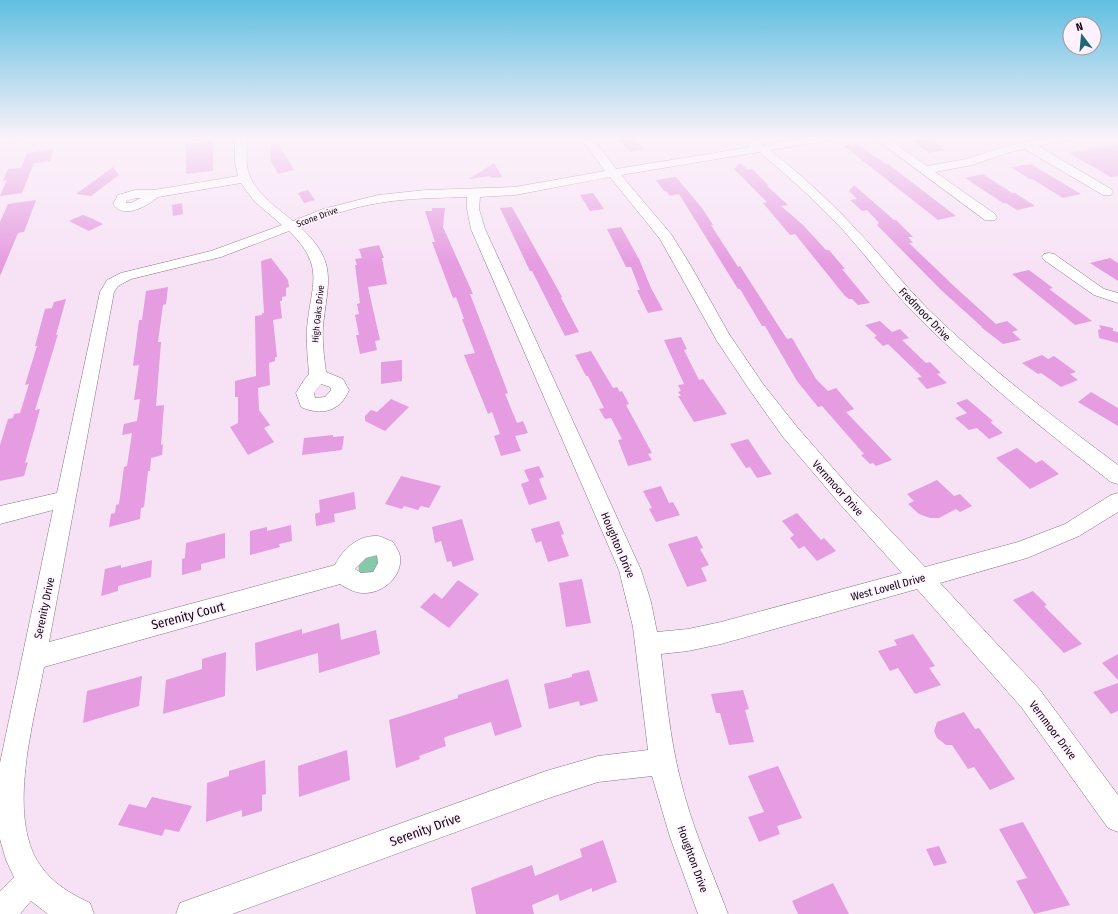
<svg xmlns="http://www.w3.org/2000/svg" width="1118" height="914" font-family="'Fira Sans Condensed',sans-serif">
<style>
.green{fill:#86c9aa}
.building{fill:#e59ce0}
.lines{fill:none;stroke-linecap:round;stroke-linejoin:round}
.minor-casing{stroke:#877585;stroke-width:1}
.minor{fill:#fff;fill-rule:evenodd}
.labels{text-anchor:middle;stroke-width:3.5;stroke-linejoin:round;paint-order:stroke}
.far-street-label{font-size:9px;fill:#110b11;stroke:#fff2fe}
.street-label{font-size:11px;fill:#110b11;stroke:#fff2fe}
.near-street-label{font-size:13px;fill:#110b11;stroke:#fff2fe}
</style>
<rect width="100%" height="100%" fill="#f7e2f5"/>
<path class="green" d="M374 555 378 557 380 561 373 573 363 574 359 572 358 563 360 559Z"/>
<path class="building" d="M618 137H634L644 149 630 152Z
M907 137H938L935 142 945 150 929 153Z
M213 141V171L186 174V144Z
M279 144 294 170 278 174 271 161 270 145Z
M858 144 886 164H888L956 216 938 220 844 146Z
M1118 144V176L1111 177 1069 153Z
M54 149 50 161 34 163 22 193 0 196 7 180 3 181 8 169 21 168 27 153Z
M494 163 502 177 491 178 490 176 469 179Z
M740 163 748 170 752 169 769 186H767L788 205 781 206 803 225 826 250H829L845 269H842L870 303 858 305 852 299H849L845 296 795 234 790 235 763 203 767 202 734 169Z
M1031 164 1081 194 1063 198 1032 179H1029L1011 167Z
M113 167 119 175 91 196 76 194Z
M983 174 1012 193H1015L1035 206 1017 210 1006 203H1003L965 178Z
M674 177H676L702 208 713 225H711L738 267 740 266 787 339 792 338 816 379 828 391 836 388 854 409 846 412 892 460 876 466 873 463 870 464 861 455 864 454 822 406 818 407 797 381 765 326H762L740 289H738L679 194 670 196 666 191H664L656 180Z
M854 185 894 220H896L913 237H908L913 243H909L956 288 996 324 1007 321 1018 330 1012 332 1021 340 1003 344 981 327H982L941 290 877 225 879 223 867 210 862 211 850 200 857 199 849 191Z
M308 190 315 200 304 203 298 193Z
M593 193 604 209 590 211 580 195Z
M36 200 24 232 18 233 0 276V222L8 204Z
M182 203 183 214 173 216 172 205Z
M512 207 562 297 561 298 579 332 565 336 532 271H530L500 208Z
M432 208H445L443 227 473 294H470L508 393 505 394 517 423 523 421 528 433 515 436 521 451 501 456 494 436 500 434 492 412 488 414 464 355 475 353 462 319H464L456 297 453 298 432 242H435L425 211H432Z
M83 215 91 218 103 224 89 231 69 221Z
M621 227 639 259 651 288 663 310 648 313 637 290H640L631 267H626L607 229Z
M379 245 384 258H382L387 284 368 287 380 340 375 341 377 350 360 354 356 335H359L355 315 359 314 357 304 360 303 355 265H357L355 259 362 258 359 249Z
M271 258 288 280 289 287 286 288V296L282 297V301H280L282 318 273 320 277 357H275V361L269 363 270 385 258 388 259 410 270 425 264 428 274 442 248 455 230 427 238 423V397H235V381L256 376 255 316 262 315V313H264L261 261Z
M1110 258 1118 263V281L1090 263Z
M1029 270 1053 288 1049 289 1092 321 1075 325 1012 274Z
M168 287 166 304 163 305 158 342H161L156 406 164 405 161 445 163 444 162 455 151 458 150 471H148L144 507 141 508 140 519 109 527 111 514 115 513 116 505 119 504 124 467 127 466 132 433 122 435 124 424 137 421 140 399 134 400 139 365 133 366 139 320H142L146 291Z
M66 299 56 335 58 334 35 410 40 409 25 463 28 462 24 476 0 481V445L8 419 13 418 14 414 20 413 29 384 25 385 37 346H35L45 309 52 308 54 302Z
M880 321 892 332 900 329 909 338 902 340 926 363 930 362 941 373 937 374 947 383 927 389 917 378 922 377 888 344 883 346 874 337 877 336 865 325Z
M1099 325 1113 328V331L1118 332V343L1099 338 1098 330 1101 329Z
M681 337 687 349 684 350 699 380 703 379 727 414 694 422 678 396H681L678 392 681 391 678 385 684 384 664 340Z
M591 351 613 388 617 387 620 392 622 391 629 404 626 405 652 453 648 454 652 460 628 466 618 440 622 439 611 418 605 419 599 409 604 408 588 376H586L575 355Z
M1042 355 1048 359 1054 356 1076 372 1070 374 1078 380 1061 387 1041 373 1038 374 1022 363Z
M402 360V381L381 384V362Z
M1091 392 1118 408V426L1078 402Z
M391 399 409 407 385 431 365 421V416L371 410 377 412Z
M967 399 993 421 990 422 1003 433 989 439 977 428 969 430 955 418 967 413 956 403Z
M333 435V437L344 436 342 450 302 455 304 438Z
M748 439 764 463 772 474 757 478 750 467 746 468 730 444Z
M1017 448 1036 463 1042 460 1059 474 1030 489 996 458Z
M539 466 544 477 539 479 547 499 529 505 521 484 529 481 524 470Z
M401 476 441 486 429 508 421 506 418 510 404 506 402 509 385 504Z
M937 480 954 496 960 494 972 506 960 512 956 509 939 518H930L919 514 908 504 914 501 907 494Z
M661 486 669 503 673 502 680 515 656 522 649 509 652 508 643 491Z
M354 492 356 509 334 514 335 522 316 526 315 514 320 512 319 500Z
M797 513 821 540 824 538 836 551 817 561 804 546 799 549 790 538 794 535 782 521Z
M462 519 474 560 453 567 451 561 447 562 441 541 435 543 432 527Z
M559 521 564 534 561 535 569 556 548 562 541 541 536 543 531 529Z
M291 525 292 541 279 544 280 547 250 555V531L267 527V531Z
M225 533V558L201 564V570L182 575V559L185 558 186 543Z
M697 536 703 548 700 549 709 565 701 568 707 581 687 587 668 544Z
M152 560 151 577 118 586V591L101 596 105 569 121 565V568Z
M582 579 591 623 566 627 559 583Z
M458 580 479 594 449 628 420 607 434 593 442 599Z
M1033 591 1047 605 1044 606 1082 644 1064 653 1013 600Z
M339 623 341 640 376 630 380 654 319 673 318 653 256 671 255 643 302 629V634Z
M913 634 935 666 929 668 941 685 915 694 898 668 890 671 878 651 897 645 894 640Z
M226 652 225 696 163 714 166 680 202 669V659Z
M1118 654V680L1102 663Z
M589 670 598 701 580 706 579 701 549 709 544 684 572 677V674Z
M142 676 139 706 83 723 87 691Z
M508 679 522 727 495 736 491 722 448 736 444 738 446 746 419 756 420 759 396 768 389 720 458 698V695Z
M1118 683V711L1111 714 1093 692Z
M743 690 749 709 745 710 754 742 729 745 720 713H716L711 694Z
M964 712 975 729 979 728 1015 779 990 790 974 767 968 769 952 745H946L937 738 934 731 937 722Z
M347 750 350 780 299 797 298 766Z
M265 760 266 794 262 795V811L242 817V810L206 822 207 783 229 776V771Z
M778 766 802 818 777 826 780 834 759 842 748 817 764 812 748 776Z
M152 797 192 806 179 832 165 829 162 836 118 825 129 804 146 808Z
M1023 822 1070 905 1034 914 1016 881 1027 878 999 829Z
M603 840 617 882 592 892V888L560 901 558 894 532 905 534 914H476L471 888 532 865 535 876 582 857 580 849Z
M939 846 947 863 934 866 926 849Z
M833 883 849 914H798L792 901Z"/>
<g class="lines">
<defs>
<path id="minor" d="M0 137H24L22 139 0 143Z
M235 137H247C247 147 246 156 247 166 251 191 275 206 293 221L323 209 378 195 426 190 515 187 605 171 580 137H592L616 169 751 147 740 137H753L763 145 810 137H837L831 140 770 150C800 174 828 199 853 226 879 253 902 283 928 309 987 367 1052 416 1118 465V484L1111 482C1044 430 978 377 918 317 891 290 869 259 843 230 817 202 788 176 759 152L621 175 671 234 691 266 729 334 763 384 797 427 853 491 925 567 1018 542 1065 524 1111 495 1118 493V512L1079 536 1027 558 940 583 1040 690 1118 795V832L1108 828 1022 708 917 589 721 644 688 651 661 654C666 696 670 738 680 778 691 825 711 869 728 914H698L670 837 652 776 598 782 546 799 232 914H176L180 903 191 899 546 771 598 756 648 750 633 627 619 570 471 229 467 209V197C438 198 408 198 379 203 352 207 326 217 300 227 338 262 328 281 323 326 322 341 324 357 326 372L343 379 349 390C340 412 321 416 301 407L296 393 304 380 309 374C308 359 306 343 307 328 311 284 326 267 289 231L221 257 131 279 118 286 114 292 49 642 335 565C343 549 358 535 378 536 383 537 388 540 393 542 395 546 399 551 400 556 403 577 382 594 363 593 355 593 346 588 340 584L44 667C34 721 6 816 40 865 52 883 71 894 90 903L94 914H48L31 901 20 914H0V891L14 877 6 860 0 839V763L53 510 0 524V506L57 493 100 292 107 280 121 273 211 251 282 225 254 201 241 183 158 197C147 206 124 220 113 204L118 195 135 190H154L238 176 235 162ZM610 177 660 239 717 341 751 392 783 437 839 503 902 573 721 622 688 629 657 632 651 602 641 570 485 229 479 209 480 197 515 195ZM136 198H141L131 203H126V201ZM321 384 330 387 331 390 325 397 315 398 314 393ZM377 555 378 563 373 572 361 573 355 569 366 558Z
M873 137H886L927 166 966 159 1003 147 1051 137H1075L1073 139 1038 146 1111 189 1113 192 1111 195H1103L1025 149 1010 152 972 165 935 172 995 214 997 217 995 220H985Z
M1049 253 1054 254 1104 289 1118 293V303L1094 295 1044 260 1042 257 1044 254Z"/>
</defs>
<use href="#minor" class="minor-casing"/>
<use href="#minor" class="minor"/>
</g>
<linearGradient id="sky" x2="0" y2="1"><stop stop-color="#60bfe1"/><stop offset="0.52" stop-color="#fbf2fa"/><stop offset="1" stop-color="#fbf2fa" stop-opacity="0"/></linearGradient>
<rect width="1118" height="265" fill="url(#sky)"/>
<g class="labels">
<g class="far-street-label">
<text transform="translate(317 217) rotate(-20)" y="3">Scone Drive</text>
<text transform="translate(318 314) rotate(-84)" y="3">High Oaks Drive</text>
</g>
<g class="street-label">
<text transform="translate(925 314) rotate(46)" y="4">Fredmoor Drive</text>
<text transform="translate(838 488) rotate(48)" y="4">Vernmoor Drive</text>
<text transform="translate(618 545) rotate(67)" y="4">Houghton Drive</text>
<text transform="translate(888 587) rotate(-15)" y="4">West Lovell Drive</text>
<text transform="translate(44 608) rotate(-78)" y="4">Serenity Drive</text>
<text transform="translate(1053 730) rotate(53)" y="4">Vernmoor Drive</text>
<text transform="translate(693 859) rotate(70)" y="4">Houghton Drive</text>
</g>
<g class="near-street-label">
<text transform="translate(188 615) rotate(-15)" y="5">Serenity Court</text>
<text transform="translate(425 829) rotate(-20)" y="5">Serenity Drive</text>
</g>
</g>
<g transform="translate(1082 36) rotate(344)"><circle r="19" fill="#fff2fe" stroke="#a0969f"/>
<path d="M0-3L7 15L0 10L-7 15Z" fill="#206776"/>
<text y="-6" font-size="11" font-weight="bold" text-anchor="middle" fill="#110b11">N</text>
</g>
</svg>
